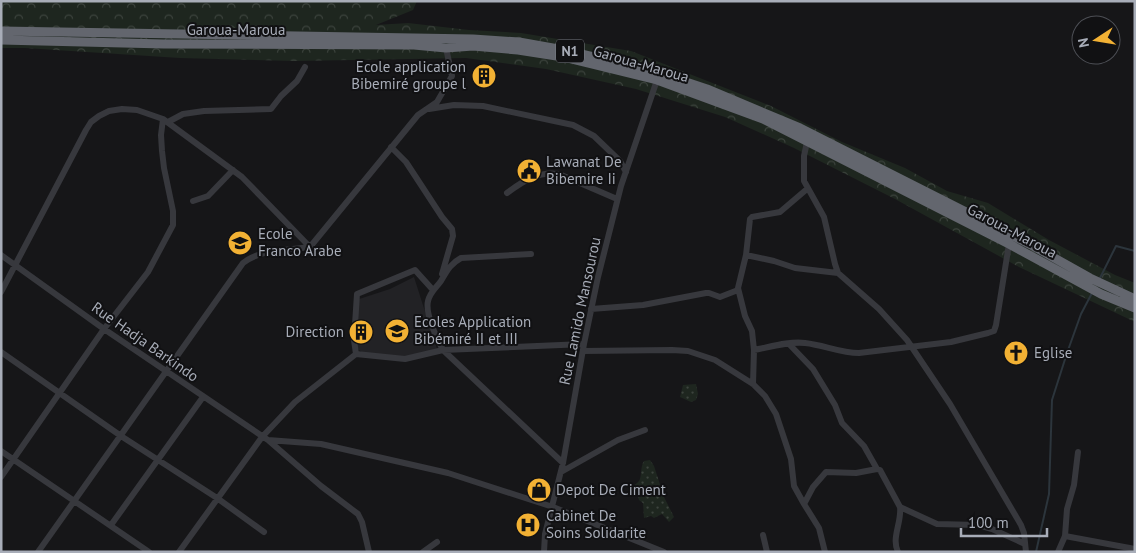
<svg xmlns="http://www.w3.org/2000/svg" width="1136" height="553" font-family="'PT Sans',sans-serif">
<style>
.built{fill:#222225}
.grass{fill:url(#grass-dots)}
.forest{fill:url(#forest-crowns)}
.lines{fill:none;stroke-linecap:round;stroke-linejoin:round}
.stream{stroke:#2c353c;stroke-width:2}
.minor{stroke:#37383d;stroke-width:6}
.highway{stroke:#63666e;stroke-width:9}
.labels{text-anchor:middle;stroke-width:4;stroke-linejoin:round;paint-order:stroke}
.shield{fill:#111113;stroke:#7b7e86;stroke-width:1}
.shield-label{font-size:14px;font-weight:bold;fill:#a8adb8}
.street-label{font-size:15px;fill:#a8adb8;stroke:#111113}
.poi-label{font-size:15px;fill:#a8adb8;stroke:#111113;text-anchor:start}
</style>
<defs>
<pattern id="grass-dots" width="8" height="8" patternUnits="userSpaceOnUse" patternTransform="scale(1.25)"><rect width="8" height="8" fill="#1e261f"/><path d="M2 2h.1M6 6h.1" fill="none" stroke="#3c433d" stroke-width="1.8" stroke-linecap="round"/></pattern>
<pattern id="forest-crowns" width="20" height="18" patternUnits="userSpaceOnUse" patternTransform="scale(1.25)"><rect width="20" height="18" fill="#1e261f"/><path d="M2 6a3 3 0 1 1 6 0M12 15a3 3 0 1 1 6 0" fill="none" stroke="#3c433d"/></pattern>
</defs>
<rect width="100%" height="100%" fill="#161618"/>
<path class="built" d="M414 277 437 349 405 357 365 355 354 346 356 300 390 289Z"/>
<path class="grass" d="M696 384 698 394 696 400 691 402 680 397 683 385Z
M650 460 654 466 664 497 674 517 669 522 662 514 654 518 651 516 644 518 643 503 639 500 638 495H630L628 489C631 486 636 485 639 481 642 477 640 467 644 461Z"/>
<path class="forest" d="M1 1H417L413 10 376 25 408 23 469 30 521 33 631 51 771 106 842 142 905 168 947 191 988 203 1049 240 1115 275 1135 283V322L1019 267 895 199 794 148 725 117 636 89 546 69 466 58 295 61 180 58 25 48H1Z"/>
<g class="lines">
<path class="stream" d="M1099 280 1116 246 1135 251
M1036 552 1049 494 1052 400 1067 353 1081 314 1092 293"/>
<path class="minor" d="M429 109 454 105 483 106 573 125 594 136 620 161 626 172
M168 122 183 114 204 111 271 109 281 96 297 81 305 67
M807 142 804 156V181L824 217 835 264 838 273 879 309 907 340 950 404 1021 525 1024 533 1026 552
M391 147 406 162 442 217 452 229 453 236 442 274
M507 193C523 181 538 171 559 174L617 199
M193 201 208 196 233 170
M531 254 461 258C450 264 447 271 441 281 436 288 430 292 428 301 425 314 437 339 443 350L563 463
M1 255 104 329 268 440 321 444 448 473 553 507 664 552
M746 255 774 261 795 268 838 273
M1 292 86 130 91 122 99 116 109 111 122 109 137 110 163 119 242 177 310 247
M591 309 643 305 706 293H709L720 297 738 290
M789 344 813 369 835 405 842 423 864 446 877 469
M754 350C770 347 789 341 805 343 824 345 840 353 859 353L951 342 988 333 994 331 996 325 1009 244
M583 351 672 350 688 351 715 360 753 384 765 396 776 414 791 459 794 486 804 504
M1 352 121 436 217 498 264 532
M356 354 354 340 357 294 415 270 433 290
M753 384 754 350 752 331 745 316 738 288 746 255 750 219 752 217 780 212 807 189
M268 440 321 486 358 514 362 522 369 552
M1 451 149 552
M561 472 618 440 645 430
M1 477 104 329 148 272 173 225V211L164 168 162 151 161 135 163 119
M900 507 937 524 978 525 992 529 1025 544
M111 525 203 397
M763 535 767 552
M1065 536 1135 549
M38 552 243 263C260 249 289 250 310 247L418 115 437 102 452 76 446 48
M179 552 262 437 295 402 356 354 405 359 443 350 584 344
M423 552 437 542
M544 552 545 534 563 463 584 344 598 277 621 186 657 80
M825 552 819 528 804 504 813 487 826 472 856 473 877 469 880 470 900 507C902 522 891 538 898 552
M1058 552 1065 536 1067 509 1074 485 1078 452"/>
<path class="highway" d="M1 31 473 39 519 42 564 50 653 71 707 89 800 128 1033 246 1090 278 1135 299
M1 40 164 44 414 45 446 48 473 46 518 50 563 57 657 80 763 119 1009 244 1101 294 1135 308"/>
</g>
<defs>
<symbol id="building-disc" viewBox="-11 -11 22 22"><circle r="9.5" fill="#f2b134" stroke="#111113"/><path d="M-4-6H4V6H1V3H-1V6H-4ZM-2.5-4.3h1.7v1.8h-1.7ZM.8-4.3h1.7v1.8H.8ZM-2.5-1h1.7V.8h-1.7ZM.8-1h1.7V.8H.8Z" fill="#111"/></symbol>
<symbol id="civic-disc" viewBox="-11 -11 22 22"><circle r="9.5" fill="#f2b134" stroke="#111113"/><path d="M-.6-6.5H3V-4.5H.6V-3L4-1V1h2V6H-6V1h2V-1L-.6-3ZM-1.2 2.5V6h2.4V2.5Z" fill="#111"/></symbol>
<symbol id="school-disc" viewBox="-11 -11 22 22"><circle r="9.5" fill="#f2b134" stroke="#111113"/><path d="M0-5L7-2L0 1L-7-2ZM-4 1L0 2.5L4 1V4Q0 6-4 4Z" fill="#111"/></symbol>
<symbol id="church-disc" viewBox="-11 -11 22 22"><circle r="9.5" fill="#f2b134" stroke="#111113"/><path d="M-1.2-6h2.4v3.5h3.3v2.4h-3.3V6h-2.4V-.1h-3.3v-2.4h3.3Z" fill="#111"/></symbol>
<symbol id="shop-disc" viewBox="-11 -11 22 22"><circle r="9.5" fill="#f2b134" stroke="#111113"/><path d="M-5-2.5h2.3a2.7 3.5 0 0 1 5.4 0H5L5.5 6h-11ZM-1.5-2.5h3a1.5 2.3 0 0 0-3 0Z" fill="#111"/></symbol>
<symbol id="hospital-disc" viewBox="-11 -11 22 22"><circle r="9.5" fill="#f2b134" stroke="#111113"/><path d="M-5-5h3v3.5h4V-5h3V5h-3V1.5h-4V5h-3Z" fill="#111"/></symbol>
</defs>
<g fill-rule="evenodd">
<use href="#building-disc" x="470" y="62" width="28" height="28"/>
<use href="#civic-disc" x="515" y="157" width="28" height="28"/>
<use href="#school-disc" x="226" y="229" width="28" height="28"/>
<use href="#school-disc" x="383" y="317" width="28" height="28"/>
<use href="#building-disc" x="347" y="318" width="28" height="28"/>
<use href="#church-disc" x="1002" y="339" width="28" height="28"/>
<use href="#shop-disc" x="525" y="476" width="28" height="28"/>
<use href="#hospital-disc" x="514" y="511" width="28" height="28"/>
</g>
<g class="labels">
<rect class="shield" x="556" y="39.5" width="28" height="23" rx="4"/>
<g class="shield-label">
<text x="570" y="56">N1</text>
</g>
<g class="street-label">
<text x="236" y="35">Garoua-Maroua</text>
<text transform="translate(641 64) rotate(16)" y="5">Garoua-Maroua</text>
<text transform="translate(1012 231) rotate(28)" y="5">Garoua-Maroua</text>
<text transform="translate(580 311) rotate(-78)" y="5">Rue Lamido Mansourou</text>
<text transform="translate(145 342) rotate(35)" y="5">Rue Hadja Barkindo</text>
</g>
<g class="poi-label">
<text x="466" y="72" text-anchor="end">Ecole application<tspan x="466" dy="17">Bibemiré groupe l</tspan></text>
<text x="546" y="167">Lawanat De<tspan x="546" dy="17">Bibemire Ii</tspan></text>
<text x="258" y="239">Ecole<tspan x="258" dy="17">Franco Arabe</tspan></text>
<text x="414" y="327">Ecoles Application<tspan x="414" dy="17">Bibémiré II et III</tspan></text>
<text x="344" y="337" text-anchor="end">Direction</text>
<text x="1034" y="358">Eglise</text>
<text x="556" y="495">Depot De Ciment</text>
<text x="546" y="521">Cabinet De<tspan x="546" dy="17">Soins Solidarite</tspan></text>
</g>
</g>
<rect width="1136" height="553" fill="none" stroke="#a8adb8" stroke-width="5"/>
<g transform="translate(1096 40) rotate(258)"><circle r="24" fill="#111113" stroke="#4d4f55"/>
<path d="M0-4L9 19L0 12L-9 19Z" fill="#f2b134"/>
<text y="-8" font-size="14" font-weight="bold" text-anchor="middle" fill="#a8adb8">N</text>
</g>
<path d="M961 528v8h86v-8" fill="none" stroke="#a8adb8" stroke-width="2.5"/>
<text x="968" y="528" font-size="15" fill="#a8adb8" stroke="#111113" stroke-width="4" paint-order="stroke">100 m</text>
</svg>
